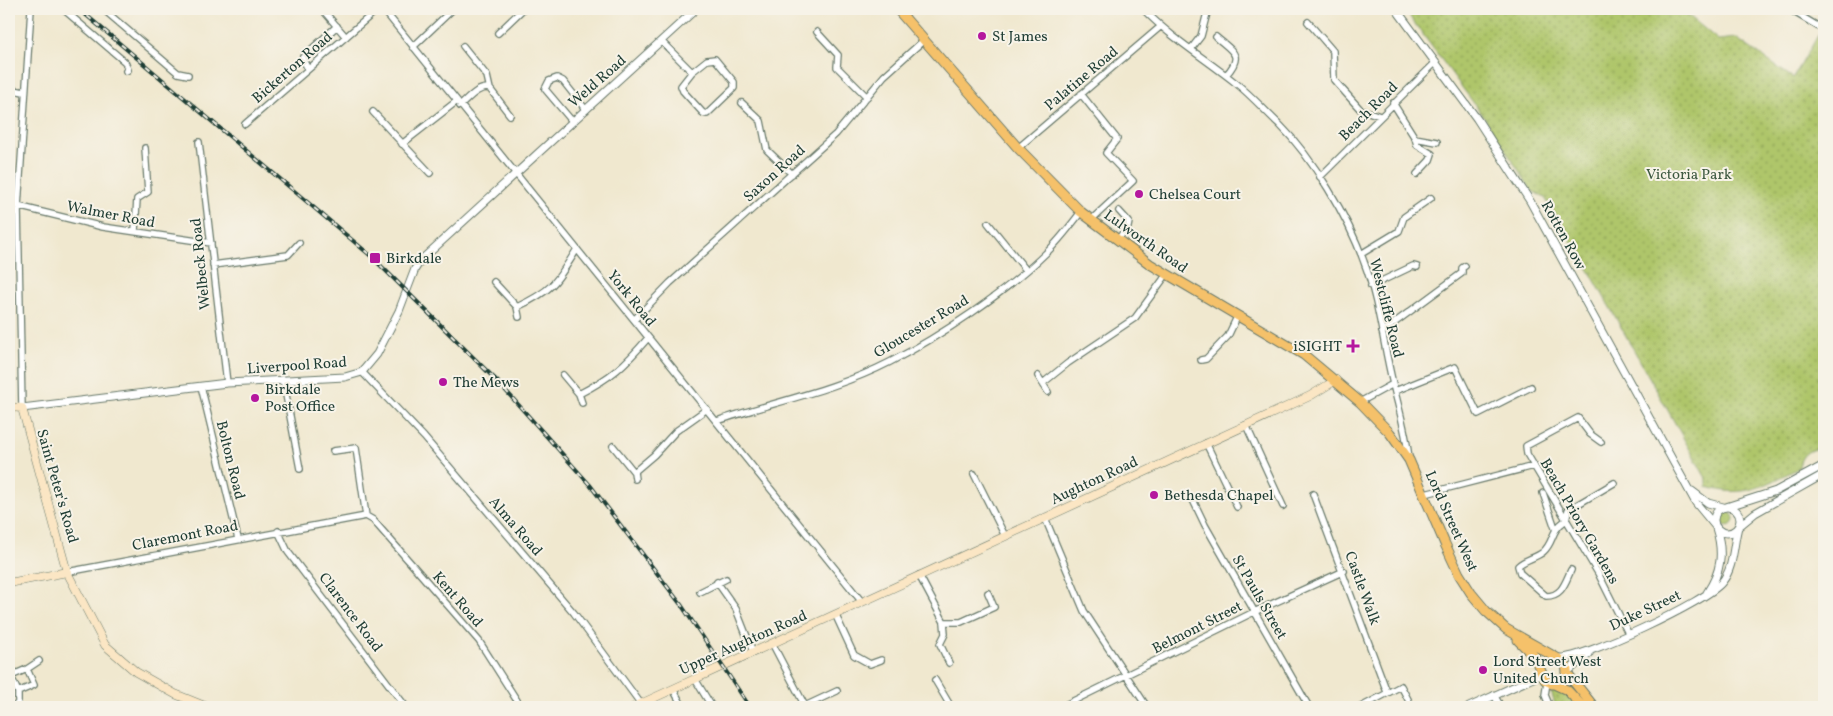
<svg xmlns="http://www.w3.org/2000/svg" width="1833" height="716" font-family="Vollkorn,serif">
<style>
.grass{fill:#afc66a;stroke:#67824f}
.park{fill:url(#park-dots);stroke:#67824f}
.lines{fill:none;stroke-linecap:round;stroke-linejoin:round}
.minor-casing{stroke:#68796a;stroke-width:8}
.tertiary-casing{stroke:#68796a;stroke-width:9}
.secondary-casing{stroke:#68796a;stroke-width:9}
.trunk-casing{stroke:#68796a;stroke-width:11}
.minor{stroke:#fff;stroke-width:5.5}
.tertiary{stroke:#fff;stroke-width:7}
.secondary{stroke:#fbe6c4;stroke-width:8}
.trunk{stroke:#f5c16b;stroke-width:9}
.rail-casing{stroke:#1f3d34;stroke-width:4}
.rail{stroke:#f7f3e8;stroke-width:2;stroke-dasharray:5.5;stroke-linecap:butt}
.poi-dot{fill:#b5179e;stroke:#f7f3e8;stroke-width:2}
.labels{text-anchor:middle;stroke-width:4;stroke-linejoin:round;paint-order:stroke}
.poi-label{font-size:15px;fill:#1f3d34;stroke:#f7f3e8;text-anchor:start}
.street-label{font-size:15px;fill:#1f3d34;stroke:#f7f3e8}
.park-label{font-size:15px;fill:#3c583f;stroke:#f7f3e8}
</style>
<defs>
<pattern id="park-dots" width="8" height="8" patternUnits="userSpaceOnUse" patternTransform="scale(1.25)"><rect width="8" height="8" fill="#afc66a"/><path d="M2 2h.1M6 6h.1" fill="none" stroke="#8ea258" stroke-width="1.8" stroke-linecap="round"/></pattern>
</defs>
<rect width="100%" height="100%" fill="#f7f3e8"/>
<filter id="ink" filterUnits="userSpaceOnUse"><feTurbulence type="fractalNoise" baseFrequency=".02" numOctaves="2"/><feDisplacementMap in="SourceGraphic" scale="10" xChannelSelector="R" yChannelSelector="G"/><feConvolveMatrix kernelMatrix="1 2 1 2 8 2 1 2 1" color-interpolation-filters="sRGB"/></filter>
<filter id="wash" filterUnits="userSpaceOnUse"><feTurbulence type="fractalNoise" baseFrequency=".0096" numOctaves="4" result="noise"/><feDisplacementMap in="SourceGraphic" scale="20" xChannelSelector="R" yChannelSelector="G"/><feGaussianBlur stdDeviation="1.12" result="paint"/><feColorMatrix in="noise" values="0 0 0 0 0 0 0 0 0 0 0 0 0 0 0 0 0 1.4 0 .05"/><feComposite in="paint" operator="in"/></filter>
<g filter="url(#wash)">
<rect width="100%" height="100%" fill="#f0e8cf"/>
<path class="grass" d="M1720 519a7 7 0 1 1 14 0a7 7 0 1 1-14 0Z"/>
<path class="park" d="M1404 9H1681L1718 40 1736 38 1793 78 1820 32 1824 35V449C1811 447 1800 454 1799 468 1765 485 1746 499 1707 487V480L1590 272 1545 198 1532 191 1484 117Z
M1553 689 1565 693 1580 707H1556L1551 692Z"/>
</g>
<g filter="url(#ink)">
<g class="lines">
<defs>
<path id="minor" d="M63 9 125 62 128 70 126 71
M103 9 178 73 188 75
M322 9 346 37
M383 9 862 602
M1143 9C1171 38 1206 59 1237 84 1252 96 1265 111 1279 124 1313 158 1348 217 1364 262 1379 301 1383 343 1393 384 1399 409 1406 432 1409 458
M1789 9 1824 30
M1308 22 1333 51 1334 80 1360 109 1380 116
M817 32 838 55 837 67 867 97
M498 33 521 11 519 9
M1216 37C1233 52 1244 55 1226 75
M662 42 692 72 707 60 715 59 734 82V88L707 114 703 113 683 91 681 86 692 72
M463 46 487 76 490 89
M413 47 453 9
M1191 49 1201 36 1207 13 1211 9
M308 69 302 58 337 26
M9 89 24 92
M1081 94 1117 139 1106 153 1133 181 1091 220
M742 103 761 121 767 150 792 174
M1393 103 1415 138 1437 142
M460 106C468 99 479 85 490 89L510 115
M373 112 430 173
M572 121 545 89 549 81 557 78 563 81 586 110
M245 124 378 9
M1415 138 1417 145 1432 154 1430 160 1417 174
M199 142 227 383
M402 144 457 101
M1018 148 1160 27
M1320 177 1435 63
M9 204 103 227 211 243
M988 223 1026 270
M135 231 137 199 148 192 145 148
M1118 239 1128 227 1129 222 1119 211
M1361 254 1399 231 1404 217 1431 198
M213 265 288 255 299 243
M494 282 517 307 519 317
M1371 286 1413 266 1417 267
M517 307C553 290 556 283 577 249
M635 319 670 283 836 134 884 76 924 40
M1382 332 1462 273V268L1465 266
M1201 360 1206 359 1228 336 1238 315
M362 372 424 437 574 613 641 704
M563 375 579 394 582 403
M1038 376 1048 392
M283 379 300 469
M1043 383 1068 363 1135 318 1167 274
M201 386 238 539
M1395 391 1455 367 1478 414 1531 387
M579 394C612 377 624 366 648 338
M1360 402 1393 384
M22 408 18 207 31 9
M717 421C774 402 836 390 890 362 941 336 1005 293 1046 253 1059 241 1070 226 1081 212
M1246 425 1283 506
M1601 442 1590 434 1578 418 1526 446 1527 454 1598 573 1628 633
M1206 443 1237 507
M613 446 634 472 635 479
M333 451 356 448 366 516
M634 472 654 455 676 431 707 409
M974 474 1005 536
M1543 493 1555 528
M1313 494 1387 692
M1425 494 1534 466
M1192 498 1205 525 1309 707
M366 516 373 520 479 641 521 707
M1045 518 1084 611 1147 707
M278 531 288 552 406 707
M1571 570C1565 583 1562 596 1546 596L1520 573 1518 566C1525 559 1536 558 1543 552 1555 541 1549 532 1566 520L1568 510 1614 483
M67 572 366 516
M919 575 944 622H961L994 607 988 593
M717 582 736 609 753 652
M700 592 726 579
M836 616 854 655 870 664 881 660
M944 622 945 634 940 644 949 663
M772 643 805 706 837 691
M695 679 712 707
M935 680 951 707
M1547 682 1545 695 1550 707
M673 689 683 707
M18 692 11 676 27 669
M1494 695 1501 707
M649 700 653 707
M15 707 18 702V692L34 685 27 669 39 661
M1061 707 1254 612 1344 571
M1361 707 1401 686 1412 707"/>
<path id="tertiary" d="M1396 9 1477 119 1530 201 1696 503 1715 526
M22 408 227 383 345 377 362 372 377 354 399 311 415 269 420 261 696 9
M1692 491 1708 503 1723 507
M1714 520a13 13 0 1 1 26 0a13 13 0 1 1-26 0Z
M1726 507 1776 491 1824 465
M1738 527 1755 513 1824 474
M1707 593C1721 572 1724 553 1716 528
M1560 658C1583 659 1708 601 1722 582 1734 568 1733 545 1738 527
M1567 672 1589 654
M1469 707 1542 674"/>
<path id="secondary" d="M9 407 22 408 67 572 105 645 136 672 175 694 207 707
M9 583 67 572
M634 707 1310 396 1336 380"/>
<path id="trunk" d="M897 9 1018 148 1081 212 1150 264 1304 355 1360 402 1390 433 1409 460 1445 544 1459 574 1471 593 1486 611 1506 629 1564 662C1571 673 1565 683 1552 684
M1518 640 1534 656 1545 680 1567 690 1583 707
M1567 673 1594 707"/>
</defs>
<use href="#minor" class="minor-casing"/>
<use href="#tertiary" class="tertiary-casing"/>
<use href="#secondary" class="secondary-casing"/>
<use href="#trunk" class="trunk-casing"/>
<use href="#minor" class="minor"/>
<use href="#tertiary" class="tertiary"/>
<use href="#secondary" class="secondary"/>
<use href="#trunk" class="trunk"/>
<defs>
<path id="rail" d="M79 9 371 256 498 382 590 485 682 606 750 707"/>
</defs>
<use href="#rail" class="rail-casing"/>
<use href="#rail" class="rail"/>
</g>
</g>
<g class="poi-dot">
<circle cx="982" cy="36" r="5"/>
<circle cx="1139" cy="194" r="5"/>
<rect x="369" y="252" width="12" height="12" rx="2.5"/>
<path d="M1350.5 338.5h5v5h5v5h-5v5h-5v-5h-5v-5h5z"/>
<circle cx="443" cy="382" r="5"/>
<circle cx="255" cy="398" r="5"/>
<circle cx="1154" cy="495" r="5"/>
<circle cx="1483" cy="670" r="5"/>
</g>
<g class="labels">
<g class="poi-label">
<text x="992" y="41">St James</text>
<text x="1149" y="199">Chelsea Court</text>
<text x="386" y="263">Birkdale</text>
<text x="1342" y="351" text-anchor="end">iSIGHT</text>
<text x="453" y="387">The Mews</text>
<text x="265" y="394">Birkdale<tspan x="265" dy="17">Post Office</tspan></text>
<text x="1164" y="500">Bethesda Chapel</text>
<text x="1493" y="666">Lord Street West<tspan x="1493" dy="17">United Church</tspan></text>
</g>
<g class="street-label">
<text transform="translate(292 67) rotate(-41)" y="5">Bickerton Road</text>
<text transform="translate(1081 78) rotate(-40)" y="5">Palatine Road</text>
<text transform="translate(597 81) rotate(-41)" y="5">Weld Road</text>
<text transform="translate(1368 111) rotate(-45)" y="5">Beach Road</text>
<text transform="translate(774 173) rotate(-42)" y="5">Saxon Road</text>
<text transform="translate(111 214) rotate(11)" y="5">Walmer Road</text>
<text transform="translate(1564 235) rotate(61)" y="5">Rotten Row</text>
<text transform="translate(1146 241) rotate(35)" y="5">Lulworth Road</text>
<text transform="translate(200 264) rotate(-96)" y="5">Welbeck Road</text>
<text transform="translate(632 298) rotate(51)" y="5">York Road</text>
<text transform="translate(1387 308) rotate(76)" y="5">Westcliffe Road</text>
<text transform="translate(921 326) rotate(-31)" y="5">Gloucester Road</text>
<text transform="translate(297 365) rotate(-4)" y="5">Liverpool Road</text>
<text transform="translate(231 460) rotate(76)" y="5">Bolton Road</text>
<text transform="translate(1094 480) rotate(-25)" y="5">Aughton Road</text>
<text transform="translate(58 486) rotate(74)" y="5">Saint Peter's Road</text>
<text transform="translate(1452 521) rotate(66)" y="5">Lord Street West</text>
<text transform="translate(1580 521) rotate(60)" y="5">Beach Priory Gardens</text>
<text transform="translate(516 526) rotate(49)" y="5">Alma Road</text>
<text transform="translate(185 535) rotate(-11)" y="5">Claremont Road</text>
<text transform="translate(1363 588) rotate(70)" y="5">Castle Walk</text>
<text transform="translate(1260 597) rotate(60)" y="5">St Pauls Street</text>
<text transform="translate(458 599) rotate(49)" y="5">Kent Road</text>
<text transform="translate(1645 610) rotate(-25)" y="5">Duke Street</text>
<text transform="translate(351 612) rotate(53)" y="5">Clarence Road</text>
<text transform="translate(1197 627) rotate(-27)" y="5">Belmont Street</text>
<text transform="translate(743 642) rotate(-24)" y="5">Upper Aughton Road</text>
</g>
<g class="park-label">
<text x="1689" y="179">Victoria Park</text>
</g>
</g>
<rect width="1833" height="716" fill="none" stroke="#f7f3e8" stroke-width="30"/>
</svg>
